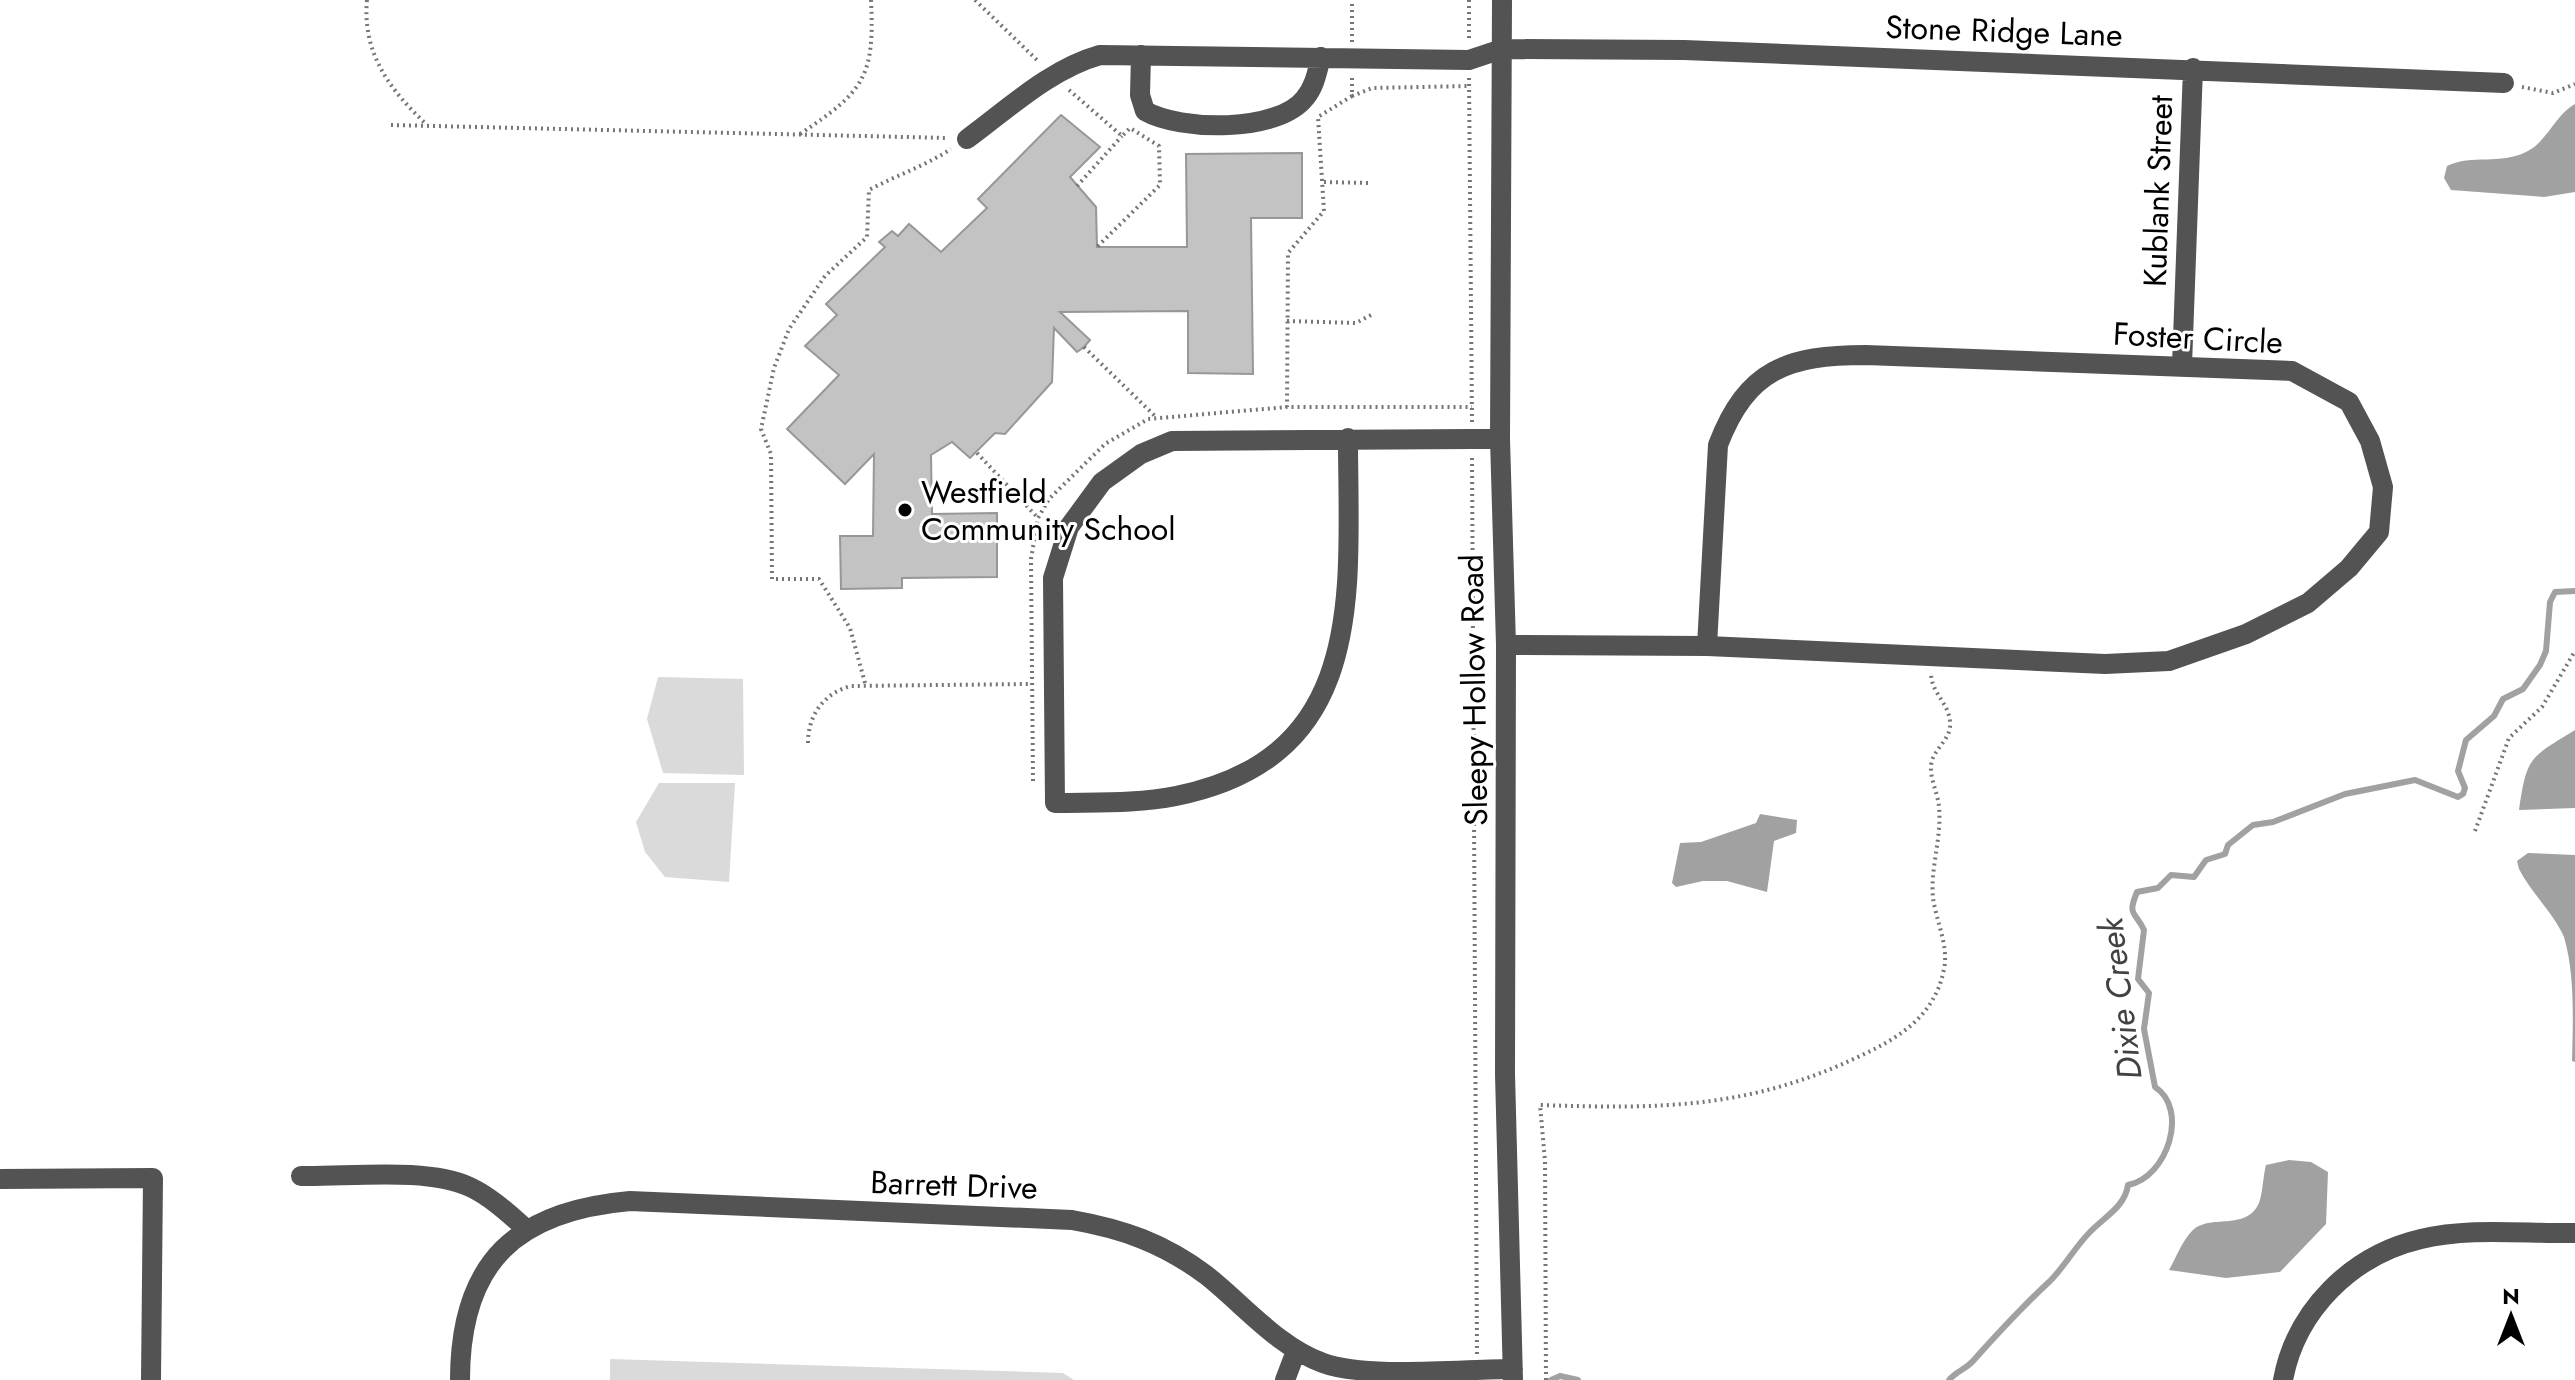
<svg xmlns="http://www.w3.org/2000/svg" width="2575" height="1380" font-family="Jost,sans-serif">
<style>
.green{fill:#dadada}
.water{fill:#a1a1a1}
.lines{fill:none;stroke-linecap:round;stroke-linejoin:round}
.stream{stroke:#a1a1a1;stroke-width:6}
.building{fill:#c3c3c3;stroke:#979797;stroke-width:2}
.path{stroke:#757575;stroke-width:4;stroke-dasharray:2 4;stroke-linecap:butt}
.minor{stroke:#535353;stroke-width:20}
.poi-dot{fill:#000;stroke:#fff;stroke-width:3}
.labels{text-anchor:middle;stroke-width:6;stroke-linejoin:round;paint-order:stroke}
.street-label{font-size:32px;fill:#000;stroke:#fff}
.poi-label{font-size:32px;fill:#000;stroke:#fff;text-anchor:start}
.water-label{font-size:34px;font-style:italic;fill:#424242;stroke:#fff}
</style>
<rect width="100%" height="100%" fill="#fff"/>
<path class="green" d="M658 677 743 679 744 775 663 773 647 719Z
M659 783H735L729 882 665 877 645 852 636 822Z
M610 1359 1063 1373 1074 1380H610Z"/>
<path class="water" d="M2575 104V192L2544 197 2451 190 2444 178 2447 166C2472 154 2500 165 2526 152 2547 142 2556 114 2575 104Z
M2575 730V808L2519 810C2527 755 2530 758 2575 730Z
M1760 814 1797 820 1796 833 1774 841 1767 892 1727 881H1703L1676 887 1672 883 1680 843 1701 842 1756 823Z
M2528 853 2575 855V1062L2572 1061C2573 1021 2575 974 2564 937 2553 912 2531 893 2519 869L2517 861Z
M2289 1160 2311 1162 2328 1172 2326 1224 2280 1272 2226 1278 2169 1270C2176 1258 2182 1241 2192 1231 2210 1213 2246 1232 2259 1203 2263 1192 2263 1176 2266 1165Z"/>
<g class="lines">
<path class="stream" d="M1551 1380 1560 1376 1578 1380
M1949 1380C1955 1372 1966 1369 1973 1361 1998 1333 2023 1306 2050 1281 2065 1266 2075 1247 2090 1232 2104 1217 2125 1207 2128 1185 2168 1177 2189 1109 2155 1087L2144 1029 2149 993 2138 979 2144 930C2135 911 2127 916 2137 892L2158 888 2171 875 2194 877 2206 860 2225 854 2228 845 2253 825 2273 822 2345 794 2415 780 2458 797 2463 794 2465 788 2458 771 2466 740 2494 716 2503 699 2523 689 2540 665 2546 651 2550 602 2555 592 2575 591"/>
</g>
<path class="building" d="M1061 115 1100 147 1070 177 1096 207 1097 247H1187L1186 154 1302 153V218H1251L1253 374 1188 373V311L1060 312 1090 340 1084 347 1077 352 1054 328 1052 382 1005 434 995 433 970 458 952 442 931 455 932 514 997 513V577L902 578V588L841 589 840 536H873L874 454 845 484 787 429 839 375 805 346 837 315 826 304 885 247 879 242 892 231 898 236 909 224 941 252 987 208 978 199Z"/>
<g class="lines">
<path class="path" d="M367 0C362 53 390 90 426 124
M975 0 1039 62
M1469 0V42
M1352 42V0
M1352 78V96L1318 117 1324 211 1288 253 1287 407H1472
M1469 78 1472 422
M2522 87 2553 93 2575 84
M1069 90 1122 136 1130 128 1159 146 1160 185 1097 247
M1352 96 1372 88 1469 86
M391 125 948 138
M800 134C863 92 875 78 871 0
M1324 182 1371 183
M1077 186 1122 136
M1287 321 1356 323 1371 315
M1084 347 1157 418
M977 453 1038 518
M1472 458 1477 1354
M865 683 850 628 819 579H772L771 454 761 429 774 368 789 329 825 276 867 237 869 190C897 175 925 166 951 149
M808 743C808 715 824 693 851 686L1030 684
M1033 781 1031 559 1038 518 1049 499 1105 444 1148 419 1287 407
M2475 831 2509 738 2542 707 2575 651
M1546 1380 1545 1161 1540 1105C1660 1109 1749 1109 1860 1056 1899 1038 1935 1016 1944 969 1949 947 1936 920 1933 898 1930 868 1942 838 1939 807 1938 794 1930 779 1931 766 1932 749 1952 740 1950 722 1949 703 1931 693 1931 673"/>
<path class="minor" d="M1502 0 1500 439 1506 645 1505 1074 1513 1380
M1141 55 1140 95 1145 111C1180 131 1278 133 1305 98 1315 86 1317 72 1321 57
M967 139C1008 109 1050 69 1100 55L1469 60 1502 49 1684 50 2504 83
M2182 365 2193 68
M1348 438C1348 590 1370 757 1176 796 1137 804 1095 802 1055 803L1053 578 1069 527 1102 482 1141 454 1172 441 1472 439H1500
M1506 645 1707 646 2105 664 2169 661 2246 634 2308 603 2349 568 2379 532 2383 487 2370 441 2349 402 2292 371 1866 355C1788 355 1747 369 1718 445L1707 646
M301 1176C350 1177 426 1167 470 1187 491 1197 508 1213 525 1228
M0 1179 153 1178 151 1380
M460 1380C460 1261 517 1211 630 1201L1072 1220C1123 1229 1163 1243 1206 1275 1244 1305 1277 1346 1323 1363 1366 1379 1464 1369 1513 1369
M1285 1380 1296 1351
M2283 1380C2296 1310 2352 1255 2421 1239 2470 1227 2525 1234 2575 1233"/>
</g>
<circle class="poi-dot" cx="905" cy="510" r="8"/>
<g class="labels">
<g class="street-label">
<text transform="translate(2004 31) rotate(2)" y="11">Stone Ridge Lane</text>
<text transform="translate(2158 191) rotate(-88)" y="11">Kublank Street</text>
<text transform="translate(2198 338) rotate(3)" y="11">Foster Circle</text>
<text transform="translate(1474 690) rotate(-91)" y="11">Sleepy Hollow Road</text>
<text transform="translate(954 1185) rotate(2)" y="11">Barrett Drive</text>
</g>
<g class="poi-label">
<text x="921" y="503">Westfield<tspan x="921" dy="37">Community School</tspan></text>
</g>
<g class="water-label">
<text transform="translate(2120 999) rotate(-97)" y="12">Dixie Creek</text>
</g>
</g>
<g transform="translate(2511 1316)" stroke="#ffffff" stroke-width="6" paint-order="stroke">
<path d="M0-6L14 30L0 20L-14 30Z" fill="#000000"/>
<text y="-12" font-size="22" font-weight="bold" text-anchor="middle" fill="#000000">N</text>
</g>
</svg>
